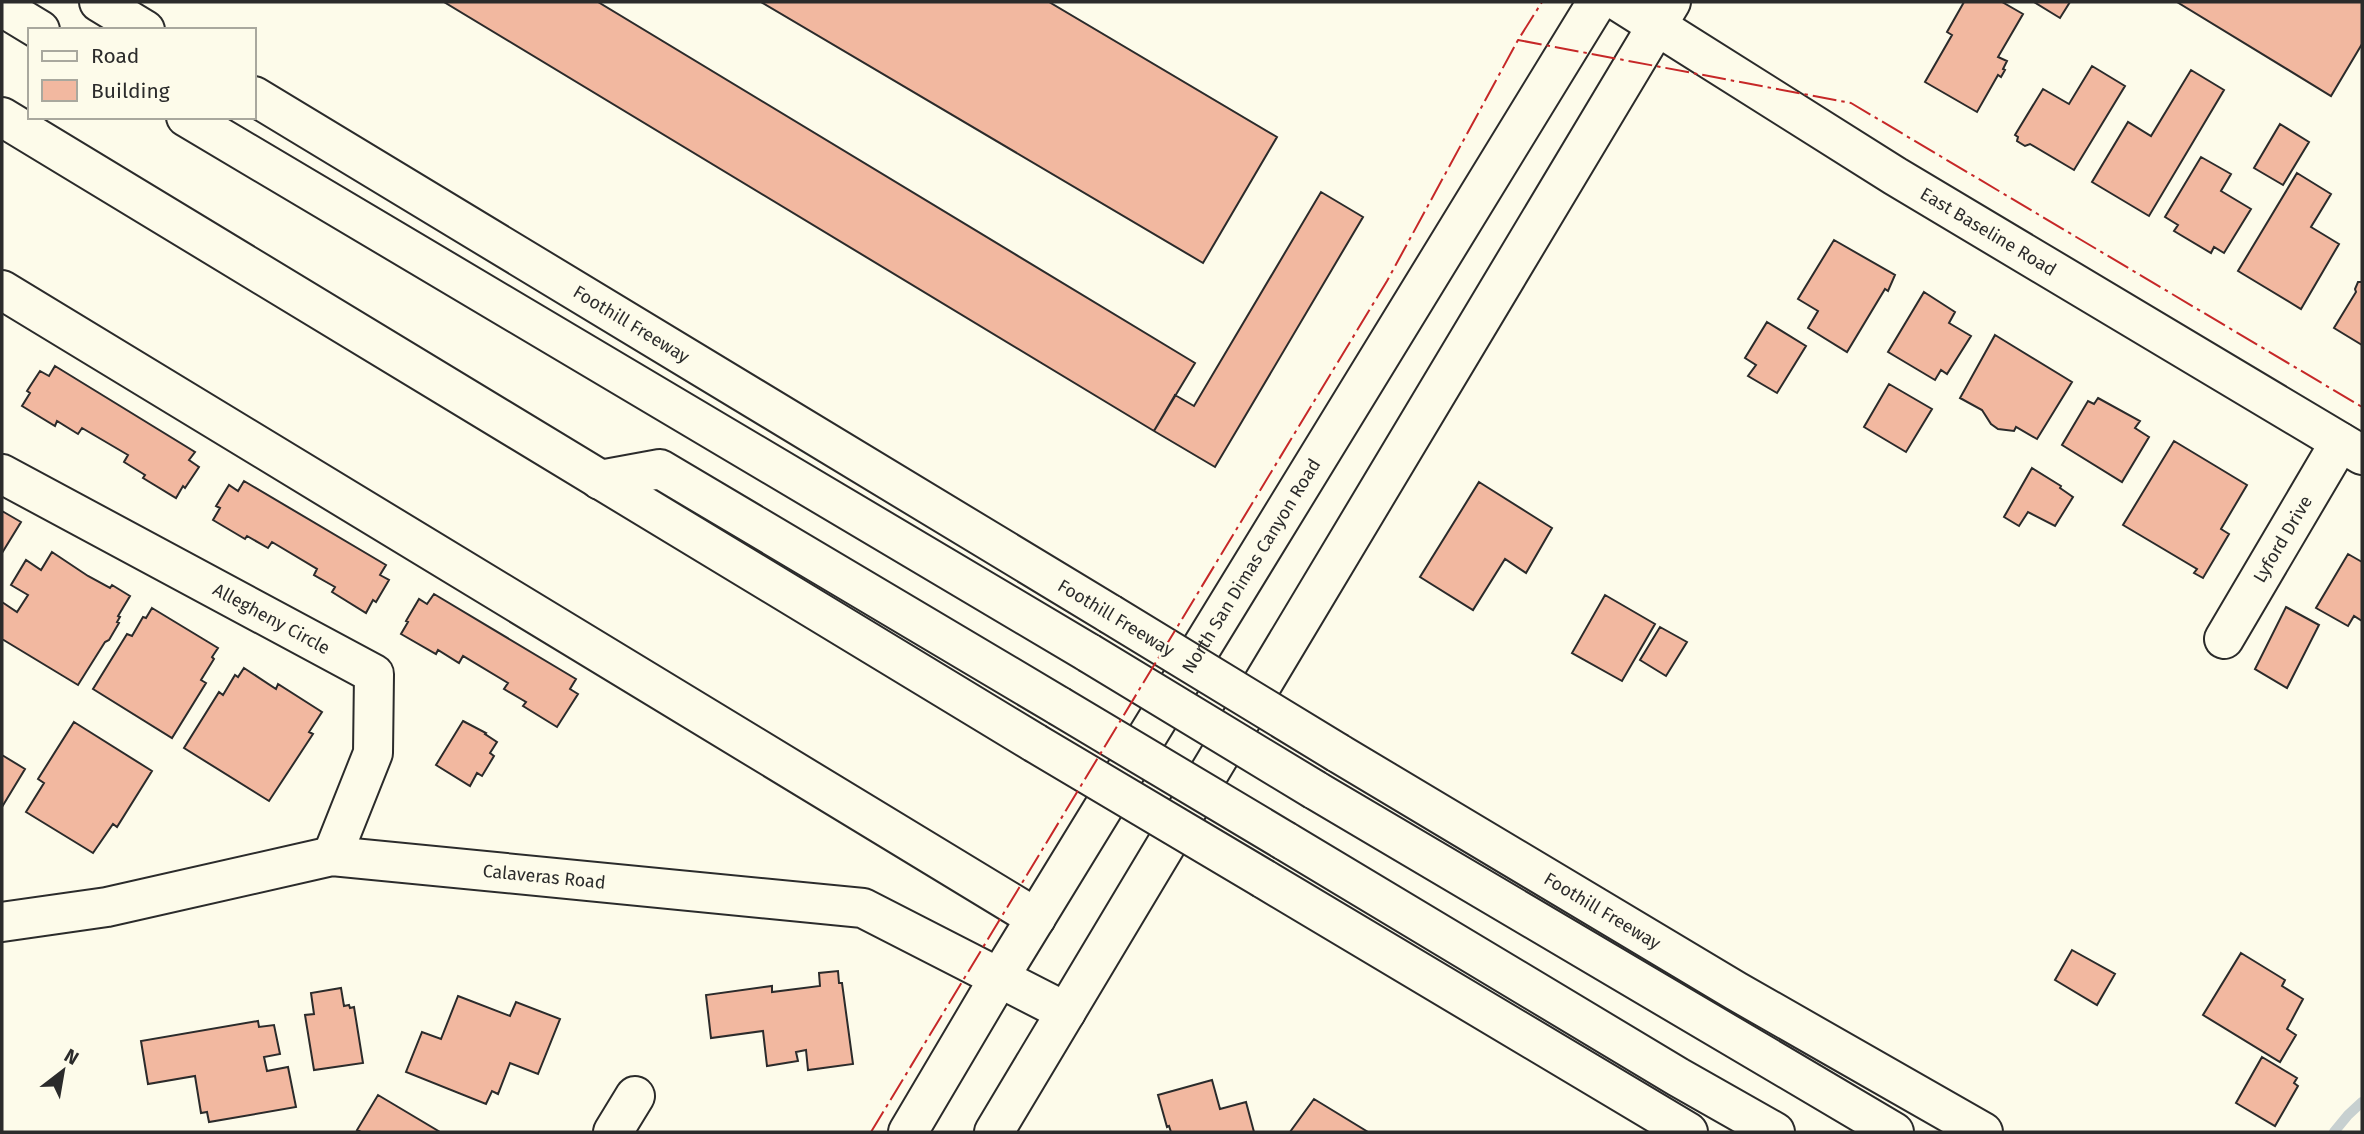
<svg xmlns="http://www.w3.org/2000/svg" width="2364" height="1134" font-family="'Fira Sans',sans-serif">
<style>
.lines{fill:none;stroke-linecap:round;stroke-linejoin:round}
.stream{stroke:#c7d0d0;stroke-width:10}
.building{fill:#f2b8a0;stroke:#2b2b2b;stroke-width:2}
.minor-casing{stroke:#2b2b2b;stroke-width:42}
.major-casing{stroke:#2b2b2b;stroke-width:42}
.highway-casing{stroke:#2b2b2b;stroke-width:42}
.minor{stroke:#fdfbea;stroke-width:38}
.major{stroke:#fdfbea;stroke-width:38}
.highway{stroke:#fdfbea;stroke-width:38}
.highway-bridge-casing{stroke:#2b2b2b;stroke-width:42;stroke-linecap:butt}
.highway-bridge{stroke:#fdfbea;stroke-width:38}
.power{stroke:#c62828;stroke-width:2;stroke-dasharray:24 5 3.5 5;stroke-linecap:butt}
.labels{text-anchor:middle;stroke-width:5;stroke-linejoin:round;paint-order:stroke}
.street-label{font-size:18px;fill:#2b2b2b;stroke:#fdfbea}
</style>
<rect width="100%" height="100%" fill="#fdfbea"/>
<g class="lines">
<path class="stream" d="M2334 1132 2348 1115 2362 1102"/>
</g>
<path class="building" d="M444 2H598L1195 363 1154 431Z
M761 2H1049L1277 137 1203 263Z
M1964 2H2002L2023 14 1998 57 2007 61 2003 69 2005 70 2001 77 1998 75 1977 112 1925 82 1952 35 1947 32Z
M2034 2H2070L2060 18Z
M2177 2H2362V44L2331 96Z
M2092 66 2125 86 2074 170 2030 144 2025 146 2017 141 2018 137 2015 135 2043 89 2069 104Z
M2191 70 2224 90 2149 216 2092 182 2128 122 2151 136Z
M2280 124 2309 142 2283 185 2254 168Z
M2201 157 2231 174 2221 191 2251 209 2224 253 2214 247 2211 253 2174 231 2178 225 2165 217Z
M2297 173 2331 194 2311 227 2339 244 2301 309 2238 271Z
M1321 192 1363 217 1215 467 1154 431 1175 395 1194 406Z
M1834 240 1895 275 1888 291 1885 289 1847 352 1808 328 1818 311 1798 299Z
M2358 282H2362V345L2334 328 2356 292 2355 289Z
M1924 292 1955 312 1949 323 1971 336 1947 374 1941 370 1935 380 1888 352Z
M1767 322 1806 346 1777 393 1748 376 1756 365 1745 358Z
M1995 335 2072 382 2037 439 2016 427 2014 431 1998 429 1991 424 1982 410 1960 398Z
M55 366 195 452 189 460 199 467 185 488 183 486 176 498 143 478 145 475 124 462 128 455 82 428 78 434 57 421 55 426 22 406 30 393 27 391 40 371 49 376Z
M1889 384 1932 409 1906 452 1864 427Z
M2098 398 2140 421 2135 428 2149 437 2122 482 2062 445 2088 401 2094 404Z
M2174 441 2247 485 2221 529 2229 534 2203 578 2194 573 2197 569 2123 525Z
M2032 468 2061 486 2060 488 2073 497 2055 526 2028 512 2019 526 2004 517Z
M244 481 386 565 380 575 389 580 376 602 373 600 366 613 332 592 335 587 314 575 317 569 272 542 268 548 247 536 245 539 213 520 220 508 216 506 229 485 238 491Z
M1479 482 1552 528 1526 573 1505 559 1473 610 1420 577Z
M2 511 21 522 2 553Z
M52 552 88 576 110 588 112 585 130 596 118 616 120 617 117 622 119 623 109 640 105 642 78 685 2 639V602L17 612 28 595 11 585 26 560 41 570Z
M2348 554 2362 562V621L2354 616 2348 626 2316 608Z
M434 594 576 679 570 689 578 694 557 727 523 706 526 702 504 689 508 683 463 656 459 663 438 650 436 654 401 634 408 622 406 621 419 599 427 604Z
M1605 595 1655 624 1622 681 1572 653Z
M2286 607 2319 625 2287 688 2255 669Z
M152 608 218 648 212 657 214 659 201 680 206 683 172 738 93 689 127 634 132 636 143 617 146 618Z
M1660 627 1687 642 1666 676 1640 660Z
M244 668 276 689 278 684 322 712 309 732 313 734 269 801 184 748 219 692 223 695 235 675 238 677Z
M463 721 486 733 485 734 497 742 490 753 494 756 482 776 477 773 470 786 436 765Z
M74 722 152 771 117 827 113 824 93 853 26 812 44 783 38 779Z
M2 755 25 769 2 807Z
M2072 950 2115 974 2097 1005 2055 980Z
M2241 953 2285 980 2282 986 2303 999 2287 1029 2296 1035 2280 1062 2203 1015Z
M838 971 839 983H842L853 1064 808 1070 806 1050 796 1052 798 1061 767 1066 763 1031 711 1038 706 995 772 986V992L820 986 819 973Z
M341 988 344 1006 349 1005 350 1008 354 1007 363 1063 314 1070 305 1015 314 1014 311 993Z
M458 996 510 1016 516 1002 560 1019 538 1074 510 1063 498 1094 492 1091 486 1104 406 1072 422 1032 441 1039Z
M258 1021 259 1027 274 1025 280 1054 264 1057 267 1071 288 1067 296 1107 209 1122 207 1112 201 1113 195 1076 148 1084 141 1041Z
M2262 1057 2297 1078 2294 1083 2298 1086 2275 1126 2236 1103Z
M1212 1080 1220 1109 1246 1102 1254 1132H1171L1169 1126 1167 1127 1158 1095Z
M378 1095 440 1132H361L357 1130Z
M1314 1099 1368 1132H1290Z"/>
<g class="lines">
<defs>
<g id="minor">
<path id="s1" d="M1657 26 1895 176 2362 455"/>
<path d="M2 290 1036 918"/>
<path id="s2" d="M2 474 374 674 373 753 332 856"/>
<path id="s3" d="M2224 639 2340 442"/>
<path id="s4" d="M2 922 107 907 332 856 863 908 1066 1012"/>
<path d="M613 1132 635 1096"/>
</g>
<g id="major">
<path d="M1619 2 1657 26"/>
<path id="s5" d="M908 1132 999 978 1597 2"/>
<path d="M994 1132 1671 2"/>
</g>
<g id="highway">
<path d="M99 2 145 30"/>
<path d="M2 7 40 30"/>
<path id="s6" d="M254 96 1110 614"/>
<path d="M2 117 1035 743"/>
<path d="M186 117 1089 653"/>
<path d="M600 480 660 469 1059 706"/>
<path id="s7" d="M1338 753 1736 991 1983 1132"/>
<path d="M1315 790 1894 1132"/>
<path d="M1285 841 1678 1077 1775 1132"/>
<path d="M1264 879 1688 1132"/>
</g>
</defs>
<use href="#minor" class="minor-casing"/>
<use href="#major" class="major-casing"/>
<use href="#highway" class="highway-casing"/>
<use href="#minor" class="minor"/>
<use href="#major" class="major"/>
<use href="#highway" class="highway"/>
<defs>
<path id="highway-bridge" d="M1110 614 1338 753
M1089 653 1315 790
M1059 706 1285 841
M1035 743 1264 879"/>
</defs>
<use href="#highway-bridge" class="highway-bridge-casing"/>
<use href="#highway-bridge" class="highway-bridge"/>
<path class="power" d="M1518 40 1851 103 2362 407
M871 1132 1387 281 1518 40 1542 2"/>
</g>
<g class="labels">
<g class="street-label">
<text dy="6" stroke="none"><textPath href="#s1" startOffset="390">East Baseline Road</textPath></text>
<text dy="6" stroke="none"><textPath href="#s6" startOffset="441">Foothill Freeway</textPath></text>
<text dy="6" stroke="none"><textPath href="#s3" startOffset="116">Lyford Drive</textPath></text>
<text dy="6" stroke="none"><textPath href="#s5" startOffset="662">North San Dimas Canyon Road</textPath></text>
<text transform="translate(1116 618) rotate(31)" y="6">Foothill Freeway</text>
<text dy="6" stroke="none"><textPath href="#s2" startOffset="306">Allegheny Circle</textPath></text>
<text dy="6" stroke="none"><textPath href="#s4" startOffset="550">Calaveras Road</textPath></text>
<text dy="6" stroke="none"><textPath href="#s7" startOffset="308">Foothill Freeway</textPath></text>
</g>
</g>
<rect width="2364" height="1134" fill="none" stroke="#2b2b2b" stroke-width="7"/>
<rect x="28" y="28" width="228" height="91" fill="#fdfbea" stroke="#a9a89e" stroke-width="2"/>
<rect x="42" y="51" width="35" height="10" fill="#fdfbea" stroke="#a9a89e" stroke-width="2"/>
<text x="91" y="63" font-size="21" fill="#2b2b2b">Road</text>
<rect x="42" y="80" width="35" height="21" fill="#f2b8a0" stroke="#a9a89e" stroke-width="2"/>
<text x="91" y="98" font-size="21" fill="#2b2b2b">Building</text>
<g transform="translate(63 1071) rotate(31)" stroke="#fdfbea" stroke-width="5" paint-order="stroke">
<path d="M0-5L12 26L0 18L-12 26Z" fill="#2b2b2b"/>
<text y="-10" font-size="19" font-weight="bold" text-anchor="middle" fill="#2b2b2b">N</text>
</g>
</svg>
